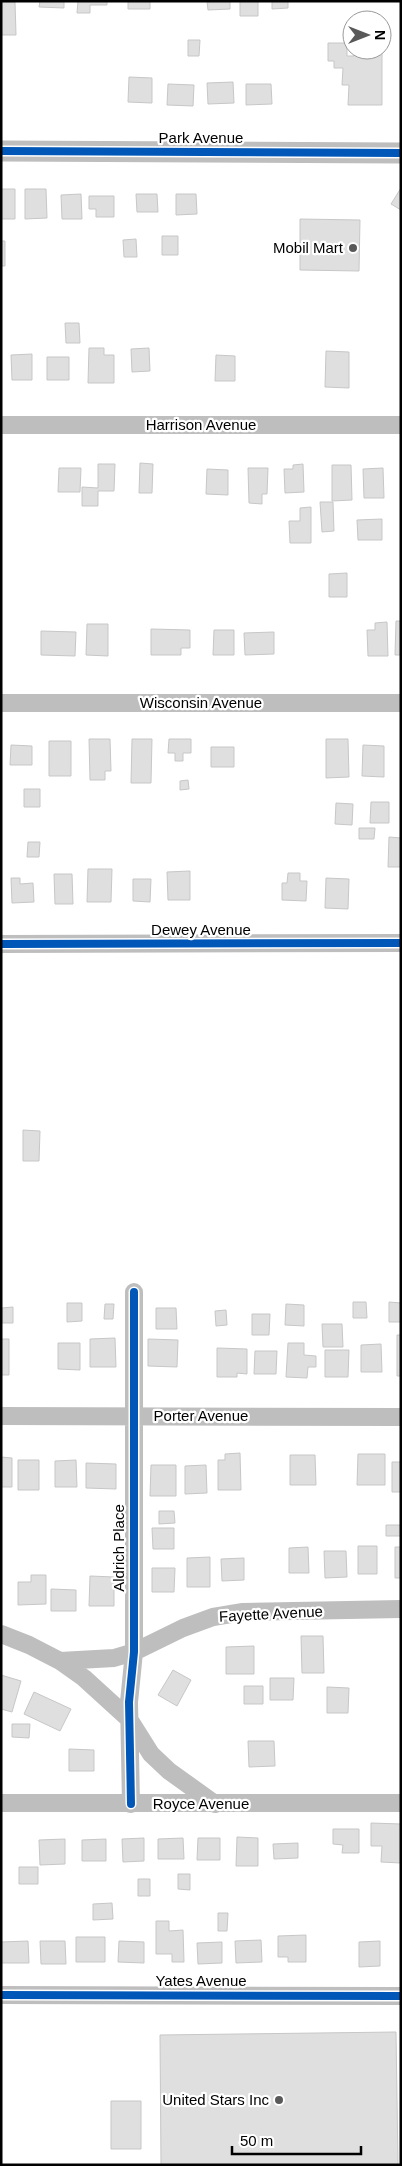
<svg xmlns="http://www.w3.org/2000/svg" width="402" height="2166" font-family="Helvetica,sans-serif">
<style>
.building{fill:#dfdfdf;stroke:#c7c7c7}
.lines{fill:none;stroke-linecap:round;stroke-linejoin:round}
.minor{stroke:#bebebe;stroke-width:18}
.tertiary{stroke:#bebebe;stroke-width:21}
.cycleway-casing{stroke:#fff;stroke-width:11}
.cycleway{stroke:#0057b8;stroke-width:8}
.poi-dot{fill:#595959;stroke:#fff;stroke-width:2}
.labels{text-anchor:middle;stroke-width:4.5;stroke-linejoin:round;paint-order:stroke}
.street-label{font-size:15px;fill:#000;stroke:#fff}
.poi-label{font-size:15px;fill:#000;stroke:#fff;text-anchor:end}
</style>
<rect width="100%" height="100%" fill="#fff"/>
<path class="building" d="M40 1H64V8L39 7Z
M78 1H107V5H90V13H77Z
M128 1H150V9H128Z
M207 1H230V9L208 10Z
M240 1H258V16H240Z
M272 1H288V8L272 9Z
M1 2H15L16 35H1Z
M382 39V105H348L349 85H342L343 68H334V61H328V43H347V56H354V50H382Z
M188 40H200L199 56H188Z
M129 77 152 78V103L128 102Z
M233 82 234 103 208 104 207 83Z
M168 84 194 85 193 106 167 105Z
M246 84H271L272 104 246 105Z
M401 188V210L391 204Z
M1 189H15V219H1Z
M25 189H46L47 218 25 219Z
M81 194 82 219H62L61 195Z
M136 194H157L158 212H137Z
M176 194H196L197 214 176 215Z
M89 196H114V217H96V209H89Z
M300 219 360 220 359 271 300 270Z
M162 236H178V255H162Z
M136 239 137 257H124L123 240Z
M1 241H5V266H1Z
M65 323H79L80 343H66Z
M89 348H104V355H114V383H88Z
M149 348 150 371 132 372 131 349Z
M326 351 349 352V388L325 387Z
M32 354V380H12L11 355Z
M216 355 235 356V381H215Z
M47 357H69V380H47Z
M140 463 153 464 152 493H139Z
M98 464H115L114 491H98V506H82V487L98 488Z
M303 464 304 492 285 493 284 469H293V465Z
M332 465H351L352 500 332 501Z
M59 468H81L80 492H58Z
M248 468H268L267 494H262V504L249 503Z
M383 468 384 498H364L363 469Z
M207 469 228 470V495L206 494Z
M320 502H333L334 531 322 532Z
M311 507V543H290L289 521H300V508Z
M382 519V540H358L357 520Z
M347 573V597H329V574Z
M396 621H401V655H395Z
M387 622 388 656H368L367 630H375V623Z
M87 624H108V656L86 655Z
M151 629 190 630V648H181V655H151Z
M214 630H234V655H213Z
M41 631 76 632 75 656 41 655Z
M274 632V654L245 655 244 633Z
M89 739H110L111 771H105V780H90Z
M132 739H152L151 783H131Z
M169 739H191V753H183V761H175V753H168Z
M326 739H348L349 777 326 778Z
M49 741H71V776H49Z
M11 745 32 746V765H10Z
M363 745 384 746V777L362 776Z
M211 747H234V767H211Z
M188 780 189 789 180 790V781Z
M24 789H40V807H24Z
M371 802H389V823H370Z
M336 803 353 804 352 825 335 824Z
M359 828H375L374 839H359Z
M389 837 401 838V867H388Z
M28 842H40L39 857H27Z
M88 869H112L111 902H87Z
M190 871V900H168L167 872Z
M288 873H300V881H307L306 901 282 900V883H287Z
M54 874H72L73 904H55Z
M11 878H20V884L33 883 34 902 12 903Z
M326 878 349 879 348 909 325 908Z
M133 879H151L150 902 133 901Z
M23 1130 40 1131 39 1161H23Z
M353 1302H366L367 1318H353Z
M389 1302 401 1303V1322H389Z
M67 1303H82V1321L67 1322Z
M105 1304H114L113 1319H104Z
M286 1304 304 1305V1326L285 1325Z
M13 1307V1323H2V1308Z
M156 1308H176L177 1329H156Z
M226 1310 227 1325 216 1326 215 1311Z
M252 1314H270L269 1335H252Z
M322 1324H342L343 1347H323Z
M397 1335H401V1376H397Z
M115 1338 116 1367H90V1339Z
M1 1339H9V1375H1Z
M148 1339 178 1340 177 1367 148 1366Z
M58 1343H80V1370L58 1369Z
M288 1343H304V1355L316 1356V1367H308L307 1378 286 1377Z
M381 1344 382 1372H361V1345Z
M217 1348 247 1349V1374L237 1373V1377H217Z
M325 1350H349L348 1377H325Z
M255 1351H277L276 1374H254Z
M240 1453 241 1490H218V1460H225V1454Z
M358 1454H385V1485H357Z
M290 1455H315L316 1485H290Z
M1 1457 12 1458V1487H1Z
M18 1460H39V1490H18Z
M76 1460 77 1487H55V1461Z
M392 1462H401V1492H392Z
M86 1463 116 1464V1489L86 1488Z
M151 1465H176V1496H150Z
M206 1465 207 1493 185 1494V1466Z
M159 1511H174L175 1523 159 1524Z
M386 1525H401V1536H386Z
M152 1528H174V1549H153Z
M358 1546H377V1574H358Z
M308 1547 309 1573H289V1548Z
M395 1547H401V1578H395Z
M324 1551H346L347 1577 325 1578Z
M210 1557V1587H187V1558Z
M244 1558V1580L222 1581 221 1559Z
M152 1568H175L174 1592H152Z
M31 1575H46V1604L18 1605V1582H31Z
M90 1576 114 1577V1606H89Z
M51 1589 76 1590V1611H51Z
M301 1636H323L324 1673H302Z
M254 1646V1674H226V1647Z
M173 1670 191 1680 177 1706 158 1695Z
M1 1675 21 1681 12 1712 1 1709Z
M270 1678H294L293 1700H270Z
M244 1686H263V1704H244Z
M327 1687 349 1688 348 1713H327Z
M34 1692 71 1709 60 1731 24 1714Z
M12 1724H30L29 1738 12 1737Z
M248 1741H274L275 1766 249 1767Z
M69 1749 94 1750V1771H69Z
M371 1823 401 1824V1863L381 1862 382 1846H371Z
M333 1829H359V1853H342L343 1845 333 1844Z
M237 1837 258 1838V1866H236Z
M144 1838V1861L123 1862 122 1839Z
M183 1838 184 1859H158V1839Z
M198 1838H220V1860H197Z
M65 1839V1864L40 1865 39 1840Z
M106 1839V1861H82V1840Z
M298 1843V1858L274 1859 273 1844Z
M19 1867H38V1884H19Z
M178 1874H190V1890L178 1889Z
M138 1879H150V1896H138Z
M112 1903 113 1919 93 1920V1904Z
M218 1913H228L227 1931H218Z
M156 1921H169V1931L183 1930 184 1962H172V1954H156Z
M306 1935V1962H288V1957H278V1936Z
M76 1937H105V1962H76Z
M261 1940 262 1962 236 1963 235 1941Z
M28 1941 29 1963H1V1942Z
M40 1941H65L66 1964H41Z
M119 1941 144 1942V1963L118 1962Z
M380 1941V1966L359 1967V1942Z
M222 1942V1963L198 1964 197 1943Z
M396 2032 398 2165H161L160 2035Z
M111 2101H141V2149H111Z"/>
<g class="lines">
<path class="minor" d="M1 425H401
M1 703H401
M1 944 401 943
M1 1416 401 1417
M1 1634 29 1645 60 1661 84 1678 129 1719 151 1754 169 1771 215 1804
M60 1661 114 1658 134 1652 183 1628 213 1617 243 1612 401 1609
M1 1803H401
M131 1804 129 1702 134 1652V1292
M1 1995 401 1996"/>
<path class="tertiary" d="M1 151 401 153"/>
<defs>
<path id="cycleway" d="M1 151 401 153
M1 944 401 943
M131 1804 129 1702 134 1652V1292
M1 1995 401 1996"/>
</defs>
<use href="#cycleway" class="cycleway-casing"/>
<use href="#cycleway" class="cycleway"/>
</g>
<g class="poi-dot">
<circle cx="353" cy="248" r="5"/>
<circle cx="279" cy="2100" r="5"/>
</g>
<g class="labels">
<g class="street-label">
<text x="201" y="143">Park Avenue</text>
<text x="201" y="430">Harrison Avenue</text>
<text x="201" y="708">Wisconsin Avenue</text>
<text x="201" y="935">Dewey Avenue</text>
<text x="201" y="1421">Porter Avenue</text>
<text transform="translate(119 1548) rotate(-90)" y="5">Aldrich Place</text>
<text transform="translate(271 1614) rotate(-3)" y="5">Fayette Avenue</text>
<text x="201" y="1809">Royce Avenue</text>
<text x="201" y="1986">Yates Avenue</text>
</g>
<g class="poi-label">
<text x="343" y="253">Mobil Mart</text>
<text x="269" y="2105">United Stars Inc</text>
</g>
</g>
<rect width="402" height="2166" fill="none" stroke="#000000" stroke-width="5"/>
<g transform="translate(367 35) rotate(90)"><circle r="24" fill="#ffffff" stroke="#999999"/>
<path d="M0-4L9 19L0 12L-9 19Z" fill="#595959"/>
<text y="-8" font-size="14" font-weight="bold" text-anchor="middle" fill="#000000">N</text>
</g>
<path d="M232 2146v8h129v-8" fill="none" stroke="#000000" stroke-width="2.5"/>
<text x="240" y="2146" font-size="15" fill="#000000" stroke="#ffffff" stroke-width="4" paint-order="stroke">50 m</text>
</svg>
